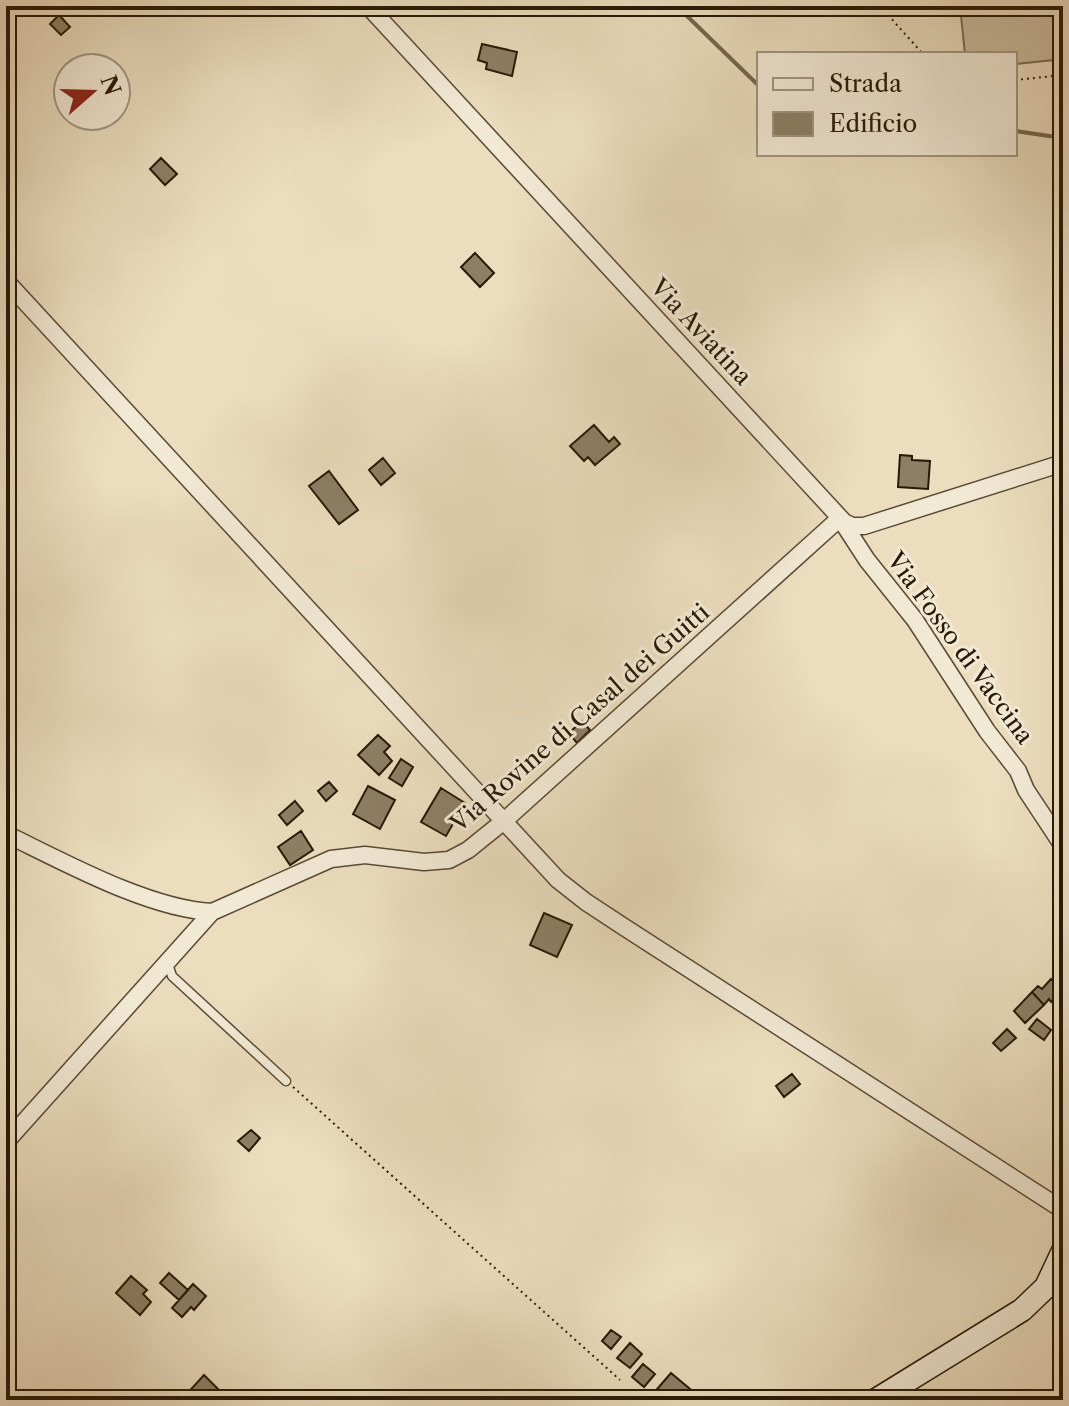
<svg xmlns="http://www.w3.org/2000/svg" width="1069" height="1406" font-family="'Libre Caslon Text',serif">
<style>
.green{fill:#cabc9f;stroke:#796a53;stroke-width:2}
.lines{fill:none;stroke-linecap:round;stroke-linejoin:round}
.stream{stroke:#756650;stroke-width:4}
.building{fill:#8d7f66;stroke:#281907;stroke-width:2}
.lane-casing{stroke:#594a35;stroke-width:11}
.street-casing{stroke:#594a35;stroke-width:19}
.secondary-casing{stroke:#281907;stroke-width:25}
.path{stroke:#281907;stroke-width:2;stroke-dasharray:2 4;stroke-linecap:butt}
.lane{stroke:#f2e9d5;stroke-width:8}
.street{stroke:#f2e9d5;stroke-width:16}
.secondary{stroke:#f2e9d5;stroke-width:22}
.labels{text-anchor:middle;stroke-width:6;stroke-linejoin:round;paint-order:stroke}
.street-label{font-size:24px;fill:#281907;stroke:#f2e9d5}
</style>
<rect width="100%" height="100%" fill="#ebddbe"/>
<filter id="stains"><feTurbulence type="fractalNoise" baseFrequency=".0025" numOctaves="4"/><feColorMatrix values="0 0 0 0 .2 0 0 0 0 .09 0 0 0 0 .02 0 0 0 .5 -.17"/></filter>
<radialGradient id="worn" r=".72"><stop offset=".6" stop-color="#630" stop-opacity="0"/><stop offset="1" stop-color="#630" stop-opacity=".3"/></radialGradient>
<path class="green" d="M960 6H1063V59L1015 64V54H965Z"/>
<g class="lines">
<path class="stream" d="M683 6 686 15 759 86
M1015 131 1063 138"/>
</g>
<path class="building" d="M59 15 70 27 61 35 50 24Z
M482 44 517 52 512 76 486 69 487 63 478 60Z
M161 158 177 174 165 185 150 169Z
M475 253 494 273 480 287 461 267Z
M594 425 609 442 614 437 620 444 595 465 588 457 584 461 570 446Z
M900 455 912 456V460L930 461 928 489 898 487Z
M383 458 395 473 381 485 369 470Z
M329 471 358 510 339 524 309 486Z
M582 721 590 730 577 743 569 733Z
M378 735 390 746 384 752 392 761 379 775 358 755Z
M401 759 413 767 402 786 389 778Z
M329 782 337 791 326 801 318 791Z
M368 786 395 800 380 829 353 814Z
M441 788 465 803 446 836 421 822Z
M295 801 303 811 287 825 279 815Z
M301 831 313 850 290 865 278 847Z
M544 913 572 925 557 957 530 945Z
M1051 979 1063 990 1051 1002 1049 999 1044 1005 1032 992 1038 986 1042 989Z
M1032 992 1044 1005 1025 1023 1014 1011Z
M1037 1019 1051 1030 1044 1040 1029 1029Z
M1007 1029 1016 1038 1001 1051 993 1043Z
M792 1074 800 1084 784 1097 776 1086Z
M251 1130 260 1138 249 1151 238 1141Z
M169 1273 188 1290 179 1300 160 1283Z
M131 1276 147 1290 143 1294 151 1302 140 1315 116 1293Z
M193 1284 206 1296 194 1310 191 1307 182 1317 172 1308Z
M611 1330 621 1337 611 1349 602 1341Z
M630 1343 642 1354 630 1368 617 1358Z
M643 1364 655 1374 644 1387 632 1377Z
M671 1373 696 1394 692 1400H658L652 1395Z
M204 1375 222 1393 221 1395 226 1400 183 1398Z"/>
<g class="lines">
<defs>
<path id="lane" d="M168 964 172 976 286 1081"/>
<path id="street" d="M368 6 844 522 852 526H864L1063 463
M6 281 558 880 586 902 624 927 1063 1210
M841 520 867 560 915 620 987 731 1018 771 1026 790 1063 846
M6 834C64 862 149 909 212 912L331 859 365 855 424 862 449 860 468 850 504 821 840 518
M6 1142 212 912"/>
<path id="secondary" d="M876 1400 1022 1310 1046 1287 1063 1251"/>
</defs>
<use href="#lane" class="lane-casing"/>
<use href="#street" class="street-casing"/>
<use href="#secondary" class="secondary-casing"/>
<path class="path" d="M880 6 923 54
M1015 80 1063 75
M293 1087 620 1380"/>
<use href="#lane" class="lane"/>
<use href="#street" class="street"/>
<use href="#secondary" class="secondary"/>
</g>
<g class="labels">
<g class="street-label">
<text transform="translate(701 332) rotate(47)" y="8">Via Aviatina</text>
<text transform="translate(960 648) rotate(54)" y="8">Via Fosso di Vaccina</text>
<text transform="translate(580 718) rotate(-41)" y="8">Via Rovine di Casal dei Guitti</text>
</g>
</g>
<rect width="1069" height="1406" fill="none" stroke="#ebddbe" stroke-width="32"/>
<rect x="8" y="8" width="1053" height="1390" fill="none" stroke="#281907" stroke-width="4"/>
<rect x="16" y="16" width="1037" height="1374" fill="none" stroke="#281907" stroke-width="2"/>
<rect x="757" y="52" width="260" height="104" fill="#f2e9d5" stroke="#a19683" stroke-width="2"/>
<rect x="773" y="78" width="40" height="12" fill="#f2e9d5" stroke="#a19683" stroke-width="2"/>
<text x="829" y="92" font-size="24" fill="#281907">Strada</text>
<rect x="773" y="112" width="40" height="24" fill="#8d7f66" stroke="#a19683" stroke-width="2"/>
<text x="829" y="132" font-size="24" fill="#281907">Edificio</text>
<g transform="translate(92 92) rotate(70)"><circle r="38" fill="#f2e9d5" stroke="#a19683" stroke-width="2"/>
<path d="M0-6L14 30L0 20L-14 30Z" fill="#8f2418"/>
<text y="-12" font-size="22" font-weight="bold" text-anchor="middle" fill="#281907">N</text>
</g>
<rect width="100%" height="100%" filter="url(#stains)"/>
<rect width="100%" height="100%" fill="url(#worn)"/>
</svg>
